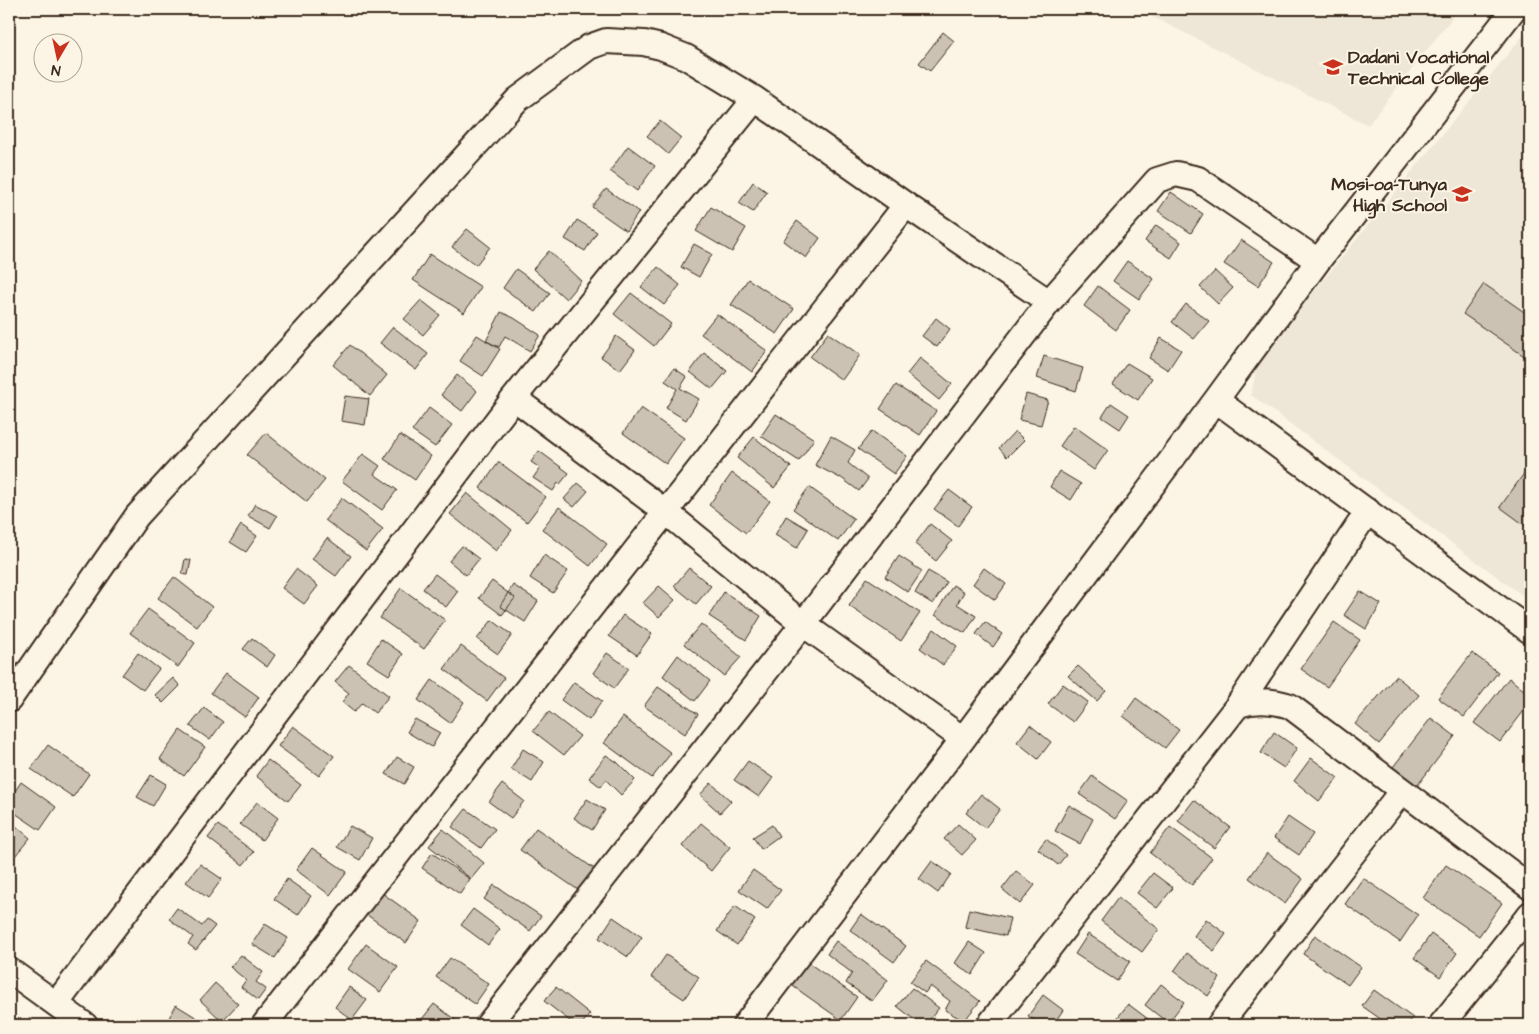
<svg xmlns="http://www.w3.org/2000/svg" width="1539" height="1034" font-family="'Architects Daughter',sans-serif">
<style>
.built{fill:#eee6d6}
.building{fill:#ccc2b3;stroke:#3b2a1e}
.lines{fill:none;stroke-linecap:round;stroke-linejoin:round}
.minor-casing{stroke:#3b2a1e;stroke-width:28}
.minor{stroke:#fcf5e5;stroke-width:24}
.labels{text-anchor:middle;stroke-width:4;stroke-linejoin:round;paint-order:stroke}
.poi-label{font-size:18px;font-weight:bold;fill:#3b2a1e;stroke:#fcf5e5;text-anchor:start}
</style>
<rect width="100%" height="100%" fill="#fcf5e5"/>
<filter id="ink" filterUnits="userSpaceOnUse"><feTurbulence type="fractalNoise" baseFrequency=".02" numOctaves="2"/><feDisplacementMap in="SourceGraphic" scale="10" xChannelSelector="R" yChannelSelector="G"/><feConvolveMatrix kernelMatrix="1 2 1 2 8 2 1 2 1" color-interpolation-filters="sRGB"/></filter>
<g filter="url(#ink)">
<path class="built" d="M1137 9H1459L1368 125Z
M1530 27V601L1251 395 1258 360Z"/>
<path class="building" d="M943 32 954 41 930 71 919 63Z
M660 121 681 138 668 154 647 136Z
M628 146 655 166 637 191 610 171Z
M753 182 767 192 753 212 739 203Z
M606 189 639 212 626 231 592 207Z
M1171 192 1203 214 1191 233 1158 211Z
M711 207 746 228 732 252 696 231Z
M577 220 597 232 585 251 565 239Z
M797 221 820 238 806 258 783 241Z
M1156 225 1181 242 1171 258 1145 241Z
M467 229 490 247 476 265 452 247Z
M1241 240 1274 262 1258 286 1224 264Z
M694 244 712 254 699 277 681 267Z
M549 251 581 281 566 299 533 269Z
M430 254 481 287 464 313 413 280Z
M1127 261 1154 279 1139 299 1113 281Z
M658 267 680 285 664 305 641 287Z
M516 269 550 293 536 312 503 288Z
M1215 271 1233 288 1218 304 1200 287Z
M748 279 794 309 777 334 731 305Z
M1484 284 1530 316V360L1463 314Z
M1098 286 1130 310 1116 330 1084 306Z
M631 293 671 324 654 346 614 314Z
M421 300 440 315 423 335 404 319Z
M1186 304 1209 321 1194 339 1172 322Z
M501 312 514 318 540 335 530 351 505 336 499 347 486 341Z
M717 314 767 351 752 372 701 334Z
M936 318 950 329 937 347 922 336Z
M393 327 428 354 416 370 380 343Z
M828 333 860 355 842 380 810 357Z
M477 335 500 349 483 376 460 361Z
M616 336 635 350 620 370 601 357Z
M1161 338 1181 350 1168 370 1149 358Z
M350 345 387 375 370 396 333 365Z
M704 353 727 371 712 389 690 372Z
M1044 356 1083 368 1076 391 1037 378Z
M920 358 952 384 939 400 907 374Z
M1127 363 1152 378 1138 400 1113 384Z
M674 368 687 377 680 388 699 399 686 420 666 408 677 389 665 381Z
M457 375 477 391 462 411 441 395Z
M896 385 936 411 920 435 880 409Z
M1026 394 1048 400 1041 425 1019 420Z
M345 396 369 399 365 425 341 421Z
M1111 403 1129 415 1120 429 1102 417Z
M429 408 452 425 435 447 412 431Z
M641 408 684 438 666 464 623 433Z
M776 414 814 439 799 461 761 436Z
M1074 426 1108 450 1094 470 1060 446Z
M872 431 907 456 894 474 858 449Z
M1015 431 1024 440 1007 457 999 448Z
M266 433 325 480 307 502 247 455Z
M400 435 431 456 415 480 384 459Z
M831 436 855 450 848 463 868 479 859 491 840 477V478L815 465Z
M754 437 791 467 774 488 737 458Z
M539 451 569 473 560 484 558 483 553 491 533 478 540 468 531 462Z
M363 454 380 466 374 474 397 490 382 510 342 481Z
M499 462 546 497 527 522 480 488Z
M1528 468 1530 469V529L1500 507Z
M1059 471 1081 484 1071 500 1050 487Z
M732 473 770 501 746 533 709 505Z
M578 483 588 491 574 507 564 499Z
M809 487 854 519 838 541 793 509Z
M949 490 972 507 958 526 934 509Z
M467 493 512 530 496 551 450 514Z
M342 498 383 529 366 551 325 520Z
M255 504 277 516 270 528 248 516Z
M559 507 607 544 590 566 542 529Z
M786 516 808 529 797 548 775 535Z
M930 524 952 541 936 561 915 544Z
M241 525 257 536 246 552 230 542Z
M327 538 351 556 336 576 312 559Z
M462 546 479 559 466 575 449 561Z
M544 555 568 571 553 593 530 578Z
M899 556 922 571 908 592 885 577Z
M185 559 191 560 188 575 182 574Z
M689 568 711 586 696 604 674 586Z
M984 568 1006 584 995 600 973 584Z
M296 569 318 586 304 604 282 588Z
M928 571 947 582 933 604 915 593Z
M435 574 458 591 446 607 423 589Z
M174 577 212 607 197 627 158 598Z
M867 578 920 613 901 641 849 606Z
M492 581 515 598 502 615 479 598Z
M513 585 538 601 525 622 500 606Z
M953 585 964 592 957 604 976 616 965 633 935 615Z
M659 586 675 600 659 617 643 603Z
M401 588 445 620 424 649 380 618Z
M1360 591 1381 604 1366 629 1344 615Z
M724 592 761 616 746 640 709 616Z
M148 609 195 643 178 667 130 633Z
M623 615 652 634 637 655 609 636Z
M492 620 512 635 498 654 477 639Z
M985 622 1002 634 993 647 976 634Z
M1334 622 1360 640 1327 687 1301 669Z
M701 624 741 657 724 676 684 644Z
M934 629 957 646 943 665 920 648Z
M252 638 275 655 267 667 243 649Z
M381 639 403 654 389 675 367 661Z
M461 646 504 678 487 701 444 669Z
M138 653 159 669 143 690 122 675Z
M607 653 629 668 614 688 593 673Z
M1472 653 1498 672 1464 717 1438 698Z
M678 655 710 681 695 701 663 676Z
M349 665 389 696 375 713 362 703 354 712 342 702 349 693 335 682Z
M1078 666 1106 691 1097 701 1068 676Z
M226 673 259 697 245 717 211 693Z
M1396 676 1419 695 1379 744 1355 724Z
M173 678 180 686 163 703 155 695Z
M1509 678 1530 695V703L1500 742 1474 723Z
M432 680 464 702 450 723 418 700Z
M574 682 602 701 589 720 561 700Z
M1063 684 1088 702 1073 722 1048 704Z
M658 687 698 714 685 734 644 706Z
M1136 698 1179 730 1165 748 1123 716Z
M204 708 223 722 210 740 190 726Z
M549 712 580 736 564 755 533 731Z
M623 717 671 753 652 778 604 743Z
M1431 718 1455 736 1417 786 1393 767Z
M415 719 440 733 432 747 407 732Z
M1030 725 1051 742 1038 759 1017 742Z
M293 726 334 756 319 776 278 746Z
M180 730 205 747 184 776 160 759Z
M1274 732 1297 748 1284 768 1261 753Z
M48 745 89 774 73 797 31 769Z
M523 749 544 762 532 782 511 769Z
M606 755 617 762 635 780 621 795 606 780 601 787 589 778Z
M397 757 414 767 404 784 386 774Z
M1311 758 1338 778 1319 801 1294 781Z
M268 760 301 785 288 801 256 776Z
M748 761 773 778 759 797 734 780Z
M151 775 166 784 153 806 137 797Z
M1092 776 1128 801 1115 819 1079 794Z
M21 782 56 807 40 830 9 809V800Z
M711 783 731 801 720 813 700 795Z
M502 784 524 801 511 818 489 802Z
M981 794 1000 809 985 828 966 813Z
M587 799 605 810 592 830 574 818Z
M1194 800 1230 827 1214 848 1178 821Z
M257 802 278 818 262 840 240 824Z
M1069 805 1093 819 1080 844 1055 831Z
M466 809 495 829 481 848 452 827Z
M1288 817 1313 834 1299 855 1274 838Z
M9 820 30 838 10 862 9 861Z
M701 823 730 847 711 871 682 846Z
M958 824 976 840 962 855 944 839Z
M218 825 254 852 243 865 208 838Z
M772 825 779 836 761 849 753 837Z
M350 826 372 838 360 860 337 847Z
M1170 827 1212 858 1192 885 1150 853Z
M536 828 596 870 581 892 520 850Z
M443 829 484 863 471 879 429 846Z
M1046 839 1066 855 1058 865 1038 849Z
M312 848 347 872 330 895 296 870Z
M432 853 470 879 460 894 422 868Z
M1267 853 1303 879 1285 904 1249 878Z
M932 861 951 874 938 893 919 879Z
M200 864 222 879 208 898 186 882Z
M1446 865 1502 903 1479 936 1423 898Z
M753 870 781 890 767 909 739 890Z
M1016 871 1035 885 1020 904 1002 889Z
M1153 873 1173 888 1157 908 1137 893Z
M1363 878 1418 915 1400 942 1345 904Z
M287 879 311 896 298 915 274 899Z
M494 885 541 916 530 931 484 899Z
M378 890 421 921 406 943 363 912Z
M1118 898 1159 929 1142 952 1101 921Z
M735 906 755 920 737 945 717 931Z
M177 908 202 926 207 920 215 926 196 950 188 944 193 937 169 919Z
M473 909 500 929 488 945 461 925Z
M969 909 1010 918 1006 936 965 927Z
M861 914 906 946 894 962 850 930Z
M613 917 642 937 628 957 599 938Z
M1206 919 1226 934 1214 951 1194 936Z
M265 924 288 938 275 958 252 944Z
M1088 934 1130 961 1117 981 1075 954Z
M1431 934 1457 953 1440 977 1414 958Z
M1315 935 1361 967 1348 985 1303 954Z
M836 941 888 980 872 1001 846 983 852 973 827 954Z
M969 942 986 953 972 975 955 963Z
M366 944 398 967 380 992 348 969Z
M1187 953 1220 978 1208 996 1174 971Z
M241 955 263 972 256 982 266 989 258 1000 241 987 246 980 230 967Z
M666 955 699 977 684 999 651 977Z
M450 958 489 984 475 1004 436 977Z
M803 959 857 997 841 1020 787 982Z
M926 961 980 1001 964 1021 945 1010 950 1001 930 986 925 993 910 982Z
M215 983 238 1004 222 1021 200 1000Z
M1161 984 1184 1002 1168 1023 1145 1005Z
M349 987 367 1000 352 1020 335 1007Z
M556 987 590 1014 581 1025H575L544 1001Z
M912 988 939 1008 925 1025H921L897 1006Z
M1374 990 1413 1018 1407 1025H1389L1362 1006Z
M1043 995 1063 1010 1053 1025H1042L1028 1016Z
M434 1004 462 1025H420L418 1024Z
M1128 1004 1156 1025H1112Z
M176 1005 202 1021 200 1025H165Z
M325 1017 336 1025H318Z"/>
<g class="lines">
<defs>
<path id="minor" d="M514 398 666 512 803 624 963 739
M1216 400 1530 631
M1368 511 1238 705C1256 699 1272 700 1290 706L1530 887
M9 700 137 516 517 100 589 47 606 41 644 43 661 47 686 57 755 99 906 205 1049 302 1157 180 1176 174 1198 179 1318 261
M9 970 85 1025
M56 1004 514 398 755 99
M264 1025 906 205
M488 1025 803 624 1049 302
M745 1025 963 739 1216 400 1318 261 1514 9
M989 1025 1238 705
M1219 1025 1401 792
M1441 1025 1530 914"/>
</defs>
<use href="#minor" class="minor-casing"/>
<use href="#minor" class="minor"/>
</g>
</g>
<defs>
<symbol id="school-bare" viewBox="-9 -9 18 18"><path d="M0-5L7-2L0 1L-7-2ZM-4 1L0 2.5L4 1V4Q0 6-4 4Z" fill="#c8321e" stroke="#fcf5e5" stroke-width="2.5" paint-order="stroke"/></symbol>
</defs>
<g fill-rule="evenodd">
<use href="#school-bare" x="1319" y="53" width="28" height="28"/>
<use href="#school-bare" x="1448" y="180" width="28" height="28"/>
</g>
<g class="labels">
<g class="poi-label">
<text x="1348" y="63">Dadani Vocational<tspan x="1348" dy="21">Technical College</tspan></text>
<text x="1447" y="190" text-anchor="end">Mosi-oa-Tunya<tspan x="1447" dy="21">High School</tspan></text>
</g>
</g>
<rect width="1539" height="1034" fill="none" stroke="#fcf5e5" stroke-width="30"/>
<rect x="15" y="15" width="1509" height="1004" fill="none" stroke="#3b2a1e" stroke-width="2" filter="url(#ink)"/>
<g transform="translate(58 58) rotate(189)"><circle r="24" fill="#fcf5e5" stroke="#afa495"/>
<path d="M0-4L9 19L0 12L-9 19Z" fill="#c8321e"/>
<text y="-8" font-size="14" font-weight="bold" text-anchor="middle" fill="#3b2a1e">N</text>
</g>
</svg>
